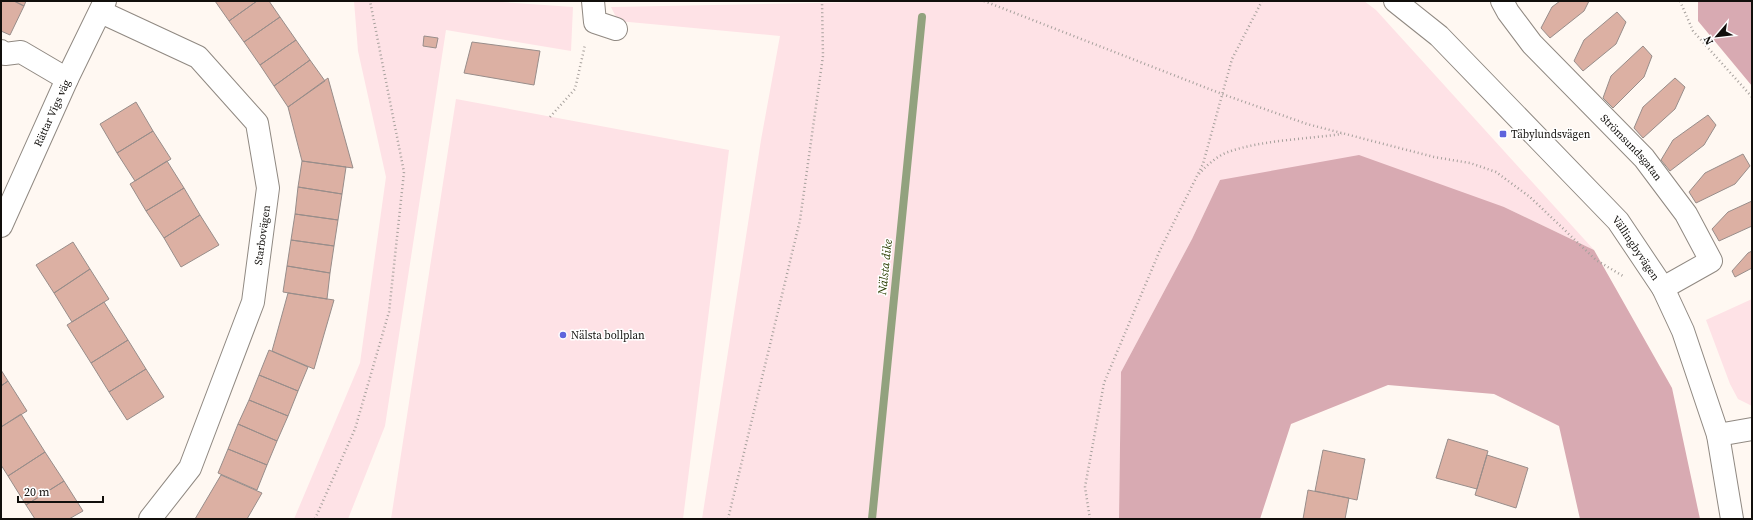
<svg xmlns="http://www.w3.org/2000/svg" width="1753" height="520" font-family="'Source Serif 4',serif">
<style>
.green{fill:#fee2e6}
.forest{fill:#d8aab2}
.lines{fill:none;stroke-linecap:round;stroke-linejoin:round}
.stream{stroke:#92a27e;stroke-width:8}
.building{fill:#dcb0a3;stroke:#988d8a}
.minor-casing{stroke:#908982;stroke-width:24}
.path{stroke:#a6a09c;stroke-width:2.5;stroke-dasharray:1 3;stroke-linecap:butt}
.minor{stroke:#fff;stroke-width:22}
.poi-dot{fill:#5f64dc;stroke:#fff;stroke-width:1.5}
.labels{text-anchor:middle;stroke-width:3;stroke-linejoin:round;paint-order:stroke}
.street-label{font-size:11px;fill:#110f0c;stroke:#fff}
.poi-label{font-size:11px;fill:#110f0c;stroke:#fff;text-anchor:start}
.water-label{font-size:12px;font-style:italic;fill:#2b3f03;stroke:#fff}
</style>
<rect width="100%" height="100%" fill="#fff8f2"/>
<path class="green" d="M354 1H487L573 7 571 51 446 30 385 426 348 519H294L360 363 386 177 358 51Z
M923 1H1364L1376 10 1594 250 1504 207 1220 180 1192 239 1121 372 1119 519H702L761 140 780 36 618 21 611 7Z
M456 99 729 150 683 519H391Z
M1752 299V406L1738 399 1730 384 1706 320Z"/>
<path class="forest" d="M1698 1H1752V86L1698 21Z
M1359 155 1504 207 1594 250 1672 388 1700 519H1580L1559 426 1494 394 1388 385 1291 424 1260 519H1119L1121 372 1192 239 1220 180Z"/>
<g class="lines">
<path class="stream" d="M872 519 922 17"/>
</g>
<path class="building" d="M1 1H14L24 6 10 35 1 31Z
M14 1H26L24 6Z
M215 1H257L229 21Z
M257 1H269L280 17 244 42 229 21Z
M1560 1H1589L1584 11 1550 38 1541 28 1552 7Z
M1617 12 1626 22 1616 44 1583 71 1574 61 1584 40Z
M280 17 296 40 260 65 244 42Z
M424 36 438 38 436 48 423 46Z
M296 40 310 60 274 86 260 65Z
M472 42 540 51 534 85 464 73Z
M1643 46 1652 56 1644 77 1613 108 1603 98 1611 76Z
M310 60 325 81 288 107 274 86Z
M328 78 353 168 302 161 288 107Z
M1675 78 1685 87 1675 109 1643 138 1634 128 1643 107Z
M136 102 153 131 117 153 100 124Z
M1708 115 1716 125 1704 145 1670 171 1661 160 1673 140Z
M153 131 171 159 135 181 117 153Z
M1743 154 1750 166 1735 184 1696 203 1689 192 1705 173Z
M167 161 184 188 146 211 130 184Z
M302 161 346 167 342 194 298 187Z
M298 187 342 194 338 220 295 214Z
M184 188 200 215 164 238 146 211Z
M1752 201V226L1719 241 1712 229 1728 212Z
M295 214 338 220 334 246 291 240Z
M200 215 219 245 181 267 164 238Z
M291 240 334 246 330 273 287 266Z
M73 242 90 269 54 293 36 265Z
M1752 251V268L1735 277 1732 271 1748 253Z
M287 266 330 273 327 299 283 292Z
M90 269 109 299 72 322 54 293Z
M288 293 334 300 314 369 272 351Z
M104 302 128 340 91 363 67 325Z
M128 340 146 369 109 392 91 363Z
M269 350 308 367 298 391 259 375Z
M146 369 164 397 127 420 109 392Z
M1 370 8 381 1 386Z
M259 375 298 391 288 416 249 400Z
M8 381 27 411 1 427V386Z
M249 400 288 416 277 441 238 424Z
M21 414 45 452 8 476 1 465V427Z
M238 424 277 441 267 465 228 449Z
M1448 439 1488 451 1477 489 1436 478Z
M228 449 267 465 257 490 218 473Z
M1323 450 1365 459 1357 500 1315 491Z
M45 452 64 481 26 505 8 476Z
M1487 455 1528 468 1516 508 1475 495Z
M221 475 262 493 247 519H195Z
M64 481 83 511 69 519H35L26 505Z
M1308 490 1349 498 1345 519H1303Z"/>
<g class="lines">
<defs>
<g id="minor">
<path d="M593 1 595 22 616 29"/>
<path id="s1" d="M1395 1 1439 36 1618 221 1663 288 1683 331 1718 435 1732 519"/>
<path id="s2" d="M1502 1 1508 12 1532 44 1644 158 1686 214 1711 261 1663 288"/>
<path d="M101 12 198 57 257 123 268 188 253 302 190 468 150 519"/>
<path d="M1 51 5 54 21 52 67 79"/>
<path id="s3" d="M1 226 67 79 105 1"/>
<path d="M1718 435 1752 429"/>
</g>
</defs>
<use href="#minor" class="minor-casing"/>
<path class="path" d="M984 1 1222 94 1307 124 1434 157 1470 163 1496 172 1530 197 1596 260 1623 276
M1680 1 1693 31 1752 97
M550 117 575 89 585 45
M1199 174C1207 165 1217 156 1228 152 1262 140 1307 139 1342 134
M315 519 355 429 389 312 404 172 370 1
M728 519 800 220 823 56 822 1
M1090 519 1085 487 1104 383 1160 250 1203 164 1232 59 1262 1"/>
<use href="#minor" class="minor"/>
</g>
<g class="poi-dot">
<rect x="1499" y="130" width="8" height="8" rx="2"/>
<circle cx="563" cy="335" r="4"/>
</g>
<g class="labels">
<g class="street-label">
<text dy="4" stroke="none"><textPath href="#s3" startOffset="124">Rättar Vigs väg</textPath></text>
<text dy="4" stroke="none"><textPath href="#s2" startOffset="196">Strömsundsgatan</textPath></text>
<text transform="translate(262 235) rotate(-82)" y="4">Starbovägen</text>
<text dy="4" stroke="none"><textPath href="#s1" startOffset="346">Vällingbyvägen</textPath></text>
</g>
<g class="poi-label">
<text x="1511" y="138">Täbylundsvägen</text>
<text x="571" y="339">Nälsta bollplan</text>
</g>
<g class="water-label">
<text transform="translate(885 267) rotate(-84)" y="4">Nälsta dike</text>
</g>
</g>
<rect width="1753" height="520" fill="none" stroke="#110f0c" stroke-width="4"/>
<g transform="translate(1717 36) rotate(242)" stroke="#ffffff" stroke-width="3" paint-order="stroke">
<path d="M0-3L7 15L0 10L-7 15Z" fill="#110f0c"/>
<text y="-6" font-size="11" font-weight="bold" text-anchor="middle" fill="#110f0c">N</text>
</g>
<path d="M18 496v6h85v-6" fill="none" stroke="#110f0c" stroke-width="2"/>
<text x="24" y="496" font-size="12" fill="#110f0c" stroke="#ffffff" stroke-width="3" paint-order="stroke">20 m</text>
</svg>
